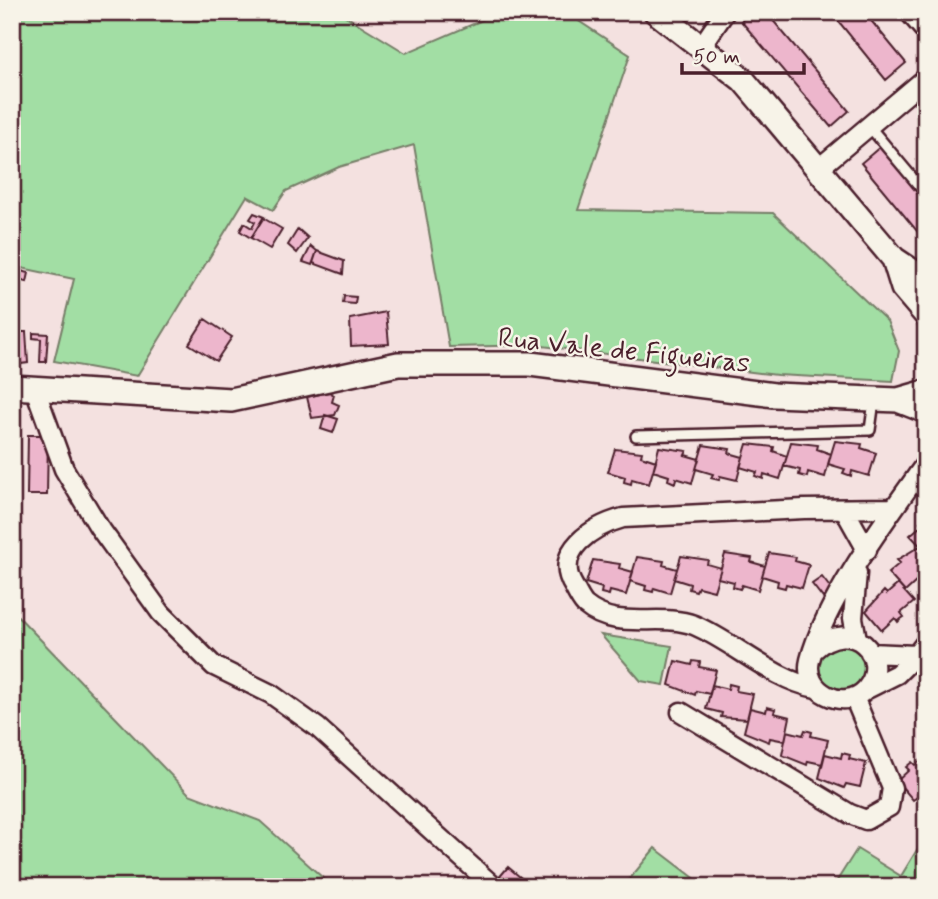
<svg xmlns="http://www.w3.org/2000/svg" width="938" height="899" font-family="Mynerve,sans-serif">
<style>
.green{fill:#a2dea4;stroke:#767e68;stroke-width:2}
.building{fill:#edb6cc;stroke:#4a1f2b;stroke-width:2}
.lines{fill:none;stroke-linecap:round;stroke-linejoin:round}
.service-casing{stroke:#4a1f2b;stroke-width:14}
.minor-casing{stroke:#4a1f2b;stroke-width:23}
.tertiary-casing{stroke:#4a1f2b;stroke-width:28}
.service{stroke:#f7f3e8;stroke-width:9}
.minor{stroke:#f7f3e8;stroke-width:18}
.tertiary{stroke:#f7f3e8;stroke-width:23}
.labels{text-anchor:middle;stroke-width:5;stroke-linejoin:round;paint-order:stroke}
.street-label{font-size:28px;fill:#4a1f2b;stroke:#f7f3e8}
</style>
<rect width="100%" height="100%" fill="#f4e1e0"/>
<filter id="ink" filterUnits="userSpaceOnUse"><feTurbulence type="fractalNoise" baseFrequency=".0143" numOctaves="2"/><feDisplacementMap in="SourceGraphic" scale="14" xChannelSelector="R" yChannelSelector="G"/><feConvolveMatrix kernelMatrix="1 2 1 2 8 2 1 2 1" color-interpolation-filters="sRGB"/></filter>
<g filter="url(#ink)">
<path class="green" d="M12 12H339L406 53 501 12H565L630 55 578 210 773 213 887 321 899 351 893 381 777 375 534 345 449 347 414 145 339 167 286 191 273 210 247 196 137 376 54 361 74 279 12 266Z
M12 610 189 794 260 821 333 887H12Z
M601 635 672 646 664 685 641 681Z
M818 668a24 24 0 1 1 48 0a24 24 0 1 1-48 0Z
M926 835V887H833L857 849 901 876Z
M655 848 706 887H623Z"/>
<path class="building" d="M751 12H766L849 111 831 127 741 21Z
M831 12H864L906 63 886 80Z
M881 146 926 200V242L861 163Z
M254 213 264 217 251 238 240 231 244 223 252 228 255 222 250 219Z
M263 218 282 229 270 249 251 238Z
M298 229 308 238 297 253 288 245Z
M311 246 317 251 312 265 303 262Z
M317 251 344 261 343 274 313 263Z
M12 269 29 273 27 282 17 280V276L12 275Z
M344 296 356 297 355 304 343 303Z
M386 312 389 344 351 346 350 319Z
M205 319 232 337 216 361 189 344Z
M16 332H26L28 363 12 365V346L17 345Z
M33 333 48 334 46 362H40L41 339 33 338Z
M329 392 334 395 332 402 339 405 335 415 312 418 307 397Z
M325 415 338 419 333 433 321 429Z
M28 435H48L47 495H27Z
M835 441 862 444 861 448 876 453 869 476 852 471 851 476 843 473 845 469 828 464Z
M791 442 818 445 817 449 831 454 825 477 808 472 807 477 799 475 800 470 784 466Z
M747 444 774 447 773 451 787 456 780 479 764 474 763 479 755 476 757 472 740 467Z
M703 445 730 449 729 453 743 457 737 480 720 476 719 480 711 478 713 474 696 469Z
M659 447 687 451 685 455 699 459 692 483 676 478 675 483 668 480 669 476 653 471Z
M615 449 642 452 641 456 656 461 649 484 632 479 631 484 624 482 625 477 608 472Z
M926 517V552L910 535 922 525 920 522Z
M920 546 926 552 923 575 926 579 920 584 917 581 905 592 888 573 900 563 897 560Z
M769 553 796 557 795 561 809 565 802 588 786 584 785 588 777 586 778 581 762 576Z
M725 554 752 558 751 562 765 566 758 590 742 585 740 589 733 587 734 582 718 578Z
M681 556 708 560 707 564 721 568 714 591 698 587 696 591 689 589 690 584 674 579Z
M637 557 664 561 663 565 677 569 670 593 654 588 653 592 645 590 646 586 630 581Z
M593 560 620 564 619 568 633 572 626 595 610 591 609 595 601 593 602 588 586 583Z
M822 577 832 590 823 598 812 584Z
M898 584 914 602 901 613 904 617 901 619 898 622 895 618 882 630 866 611 884 591 887 594Z
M675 661 692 665 693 661 700 662 699 667 716 670 710 694 696 691 695 695 669 685Z
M729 684 737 686 736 691 753 694 747 719 721 717 722 713 706 709 712 685 728 689Z
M767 707 775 709 774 713 790 717 785 741 770 738 769 742 744 732 750 708 766 712Z
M805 730 812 732 811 736 828 740 822 764 808 761 807 765 782 755 787 731 803 735Z
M842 753 850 755 849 759 866 763 860 787 846 784 844 788 819 778 825 754 841 758Z
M926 756V791L913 800 897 781 909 770 906 767 912 762 915 765Z
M508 867 532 887H505L497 880Z"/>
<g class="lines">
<defs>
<path id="service" d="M869 126 926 194
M636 436 870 430 874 401"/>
<path id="minor" d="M909 12 926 32
M701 47 725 12
M818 169 926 78
M35 389 64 469 99 527 161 613 214 666 271 694 317 727 491 884
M844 509 867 550
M857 573 853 618 857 639
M814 650C852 614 892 658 866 689 844 713 802 691 810 660 825 600 889 515 926 463
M870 653 916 655 926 642
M816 688C771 679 736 643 694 625 659 612 617 632 585 605 581 601 577 593 574 587 551 551 594 526 623 518L804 509 894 508
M865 690 897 674 916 655
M681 712 850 814 866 820 889 807 892 788 854 697"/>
<path id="tertiary" d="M656 12 743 80 894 259 915 273 926 286
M894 259 903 288 926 315
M12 387 231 400 398 364H530L774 395 898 400 926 392
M898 400 926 411"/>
</defs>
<use href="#service" class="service-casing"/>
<use href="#minor" class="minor-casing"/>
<use href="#tertiary" class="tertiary-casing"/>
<use href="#service" class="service"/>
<use href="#minor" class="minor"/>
<use href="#tertiary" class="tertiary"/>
</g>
</g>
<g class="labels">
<g class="street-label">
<text transform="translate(624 349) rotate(6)" y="10">Rua Vale de Figueiras</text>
</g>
</g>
<rect width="938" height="899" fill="none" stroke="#f7f3e8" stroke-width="42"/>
<rect x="21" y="21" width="896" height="857" fill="none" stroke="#4a1f2b" stroke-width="2.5" filter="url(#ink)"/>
<path d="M682 63v10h122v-10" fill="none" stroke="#4a1f2b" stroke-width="3.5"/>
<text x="693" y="63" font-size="21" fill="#4a1f2b" stroke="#f7f3e8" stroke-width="5" paint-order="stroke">50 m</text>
</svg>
